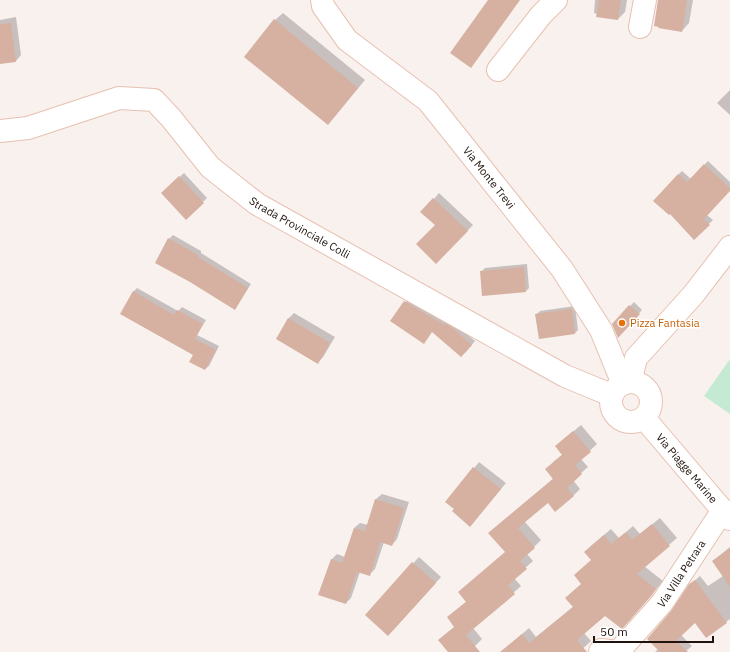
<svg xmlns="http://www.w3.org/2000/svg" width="730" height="652" font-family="'IBM Plex Sans',sans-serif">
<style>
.green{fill:#c4ead4}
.shadow{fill:#0003}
.building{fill:#d6b0a0}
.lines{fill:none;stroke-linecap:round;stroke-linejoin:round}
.minor-casing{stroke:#e7c0b0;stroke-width:24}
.minor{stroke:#fff;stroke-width:22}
.food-dot{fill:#e8710a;stroke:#fff;stroke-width:1.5}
.labels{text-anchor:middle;stroke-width:3;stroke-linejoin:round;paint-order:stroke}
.street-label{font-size:11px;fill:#20130d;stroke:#fff}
.food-label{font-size:11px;fill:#c56008;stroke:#fff;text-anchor:start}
</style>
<rect width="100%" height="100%" fill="#f9f1ee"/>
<path class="green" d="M730 359V414L704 396Z"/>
<path class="shadow" d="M595 0H627L625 12 618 19 594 13Z
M659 0H693L689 23 682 31Z
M283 13 365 80 335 116 275 20Z
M16 17 21 55 16 61 0 63V20Z
M730 90V115L717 103Z
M708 161 730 182V190L707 215 713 220 695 238 670 213 678 175 682 171 691 179Z
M184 173 207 198 186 218 162 193Z
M439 193 473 225 436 263V225L434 199Z
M173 235 201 251V253L251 284 235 309 169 239Z
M527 264 529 288 526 291 481 272 485 268Z
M137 288 178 311 182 307 206 320 197 335 219 346 209 366 205 369 194 354 133 292Z
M409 298 454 323 475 341 465 353 432 331 392 321Z
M634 302 642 310 618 336 613 324Z
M575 306 578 330 575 333 536 315 540 311Z
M294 313 335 337 323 357 317 363 277 339 289 318Z
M581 425 597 444 581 459 588 467 573 480 580 489 573 496 548 502 524 521 541 540 527 554 533 561 514 578 521 586 473 628 482 639 475 646 467 652H449L455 626 448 617 467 601 506 552 497 526 554 478 553 462 563 454V440Z
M479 462 506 483 470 526 456 508 447 502Z
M382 494 409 502 397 539 392 545 384 542 375 569 369 575 360 572 351 598 346 603 332 559 337 554 345 557 354 528 360 523 368 525 376 499Z
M660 518 677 538 644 566 663 581 629 621 605 615 584 633 591 641 579 652H501L529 628 536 637 574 606 582 584 575 575 592 560 585 552 592 545 611 529 619 538 633 526 640 534Z
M730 547V619L707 637 695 621 681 635 692 646 685 652H655L658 649 672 612 690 585 700 576 708 586 723 576 713 561Z
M419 557 441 577 394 629 368 612Z"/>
<path class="building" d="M488 0H520L471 68 450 53Z
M599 0H621L618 20 596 17Z
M658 0H687L682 32 658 28 659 27 654 26Z
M274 19 358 88 328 125 244 57Z
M11 23 16 62 0 64V24Z
M704 164 730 188V191L704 219 710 225 694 240 670 214 669 215 653 201 678 174 687 182Z
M179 176 204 203 186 220 161 193Z
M433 198 468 231 436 264 416 244 435 225 420 212Z
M168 238 198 255V257L248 288 235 310 190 282 155 263Z
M524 267 526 292 482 296 480 271Z
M133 291 174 315 177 310 203 324 195 339 216 350 205 370 189 362 193 355 120 314Z
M404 301 444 325 445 324 450 326 472 345 461 357 432 332 424 344 390 321Z
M629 305 640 314 618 338 612 324Z
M572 309 575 334 539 339 535 314Z
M288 318 330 343 318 364 276 339Z
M573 431 591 452 575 465 582 474 567 488 574 496 555 512 548 503 518 528 535 548 520 561 527 569 508 585 515 594 466 635 480 652H448L438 640 454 627 447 617 466 602 458 592 505 552 488 533 553 479 545 469 562 455 555 446Z
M473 467 501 489 470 527 452 511 454 509 445 502Z
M375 499 404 508 392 546 380 542 370 576 357 572 346 604 318 595 331 559 342 563 354 528 365 531Z
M652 524 670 546 637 574 656 589 652 595 622 629 605 616 577 640 587 652H500L522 634 529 643 573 607 565 598 581 584 574 575 591 560 584 552 604 535 611 544 626 532 632 540Z
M730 548V587L712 561Z
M412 562 436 583 388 636 365 615Z
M695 580 727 623 706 638 695 623 676 641 688 652H660L647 639 671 611 689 584Z"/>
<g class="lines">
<defs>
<g id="minor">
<path id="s1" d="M322 0 323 6 347 40 428 101 562 269 601 330 623 384"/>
<path d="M640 27 645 0"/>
<path d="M498 70 541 15 556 0"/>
<path id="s2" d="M0 131 28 128 119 98 154 100 171 118 210 167 257 204 565 376 611 395"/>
<path d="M630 382 636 358 693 295 730 247"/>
<circle cx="631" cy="402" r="20"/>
<path id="s3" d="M644 418 730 519"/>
<path d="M600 652 601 650 617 652"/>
<path id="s4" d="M618 652 662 603 723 510"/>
</g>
</defs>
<use href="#minor" class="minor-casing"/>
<use href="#minor" class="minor"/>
</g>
<circle class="food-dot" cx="622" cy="323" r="4"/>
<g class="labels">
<g class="street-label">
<text dy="4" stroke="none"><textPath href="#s1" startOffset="247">Via Monte Trevi</textPath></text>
<text dy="4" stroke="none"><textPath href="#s2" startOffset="355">Strada Provinciale Colli</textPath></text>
<text dy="4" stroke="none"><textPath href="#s3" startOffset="66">Via Piagge Marine</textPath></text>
<text dy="4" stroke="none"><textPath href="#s4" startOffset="101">Via Villa Petrara</textPath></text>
</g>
<g class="food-label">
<text x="630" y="327">Pizza Fantasia</text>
</g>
</g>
<path d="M594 636v6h119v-6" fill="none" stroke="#20130d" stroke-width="2"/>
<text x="600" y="636" font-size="12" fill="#20130d" stroke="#ffffff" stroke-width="3" paint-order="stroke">50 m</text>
</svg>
